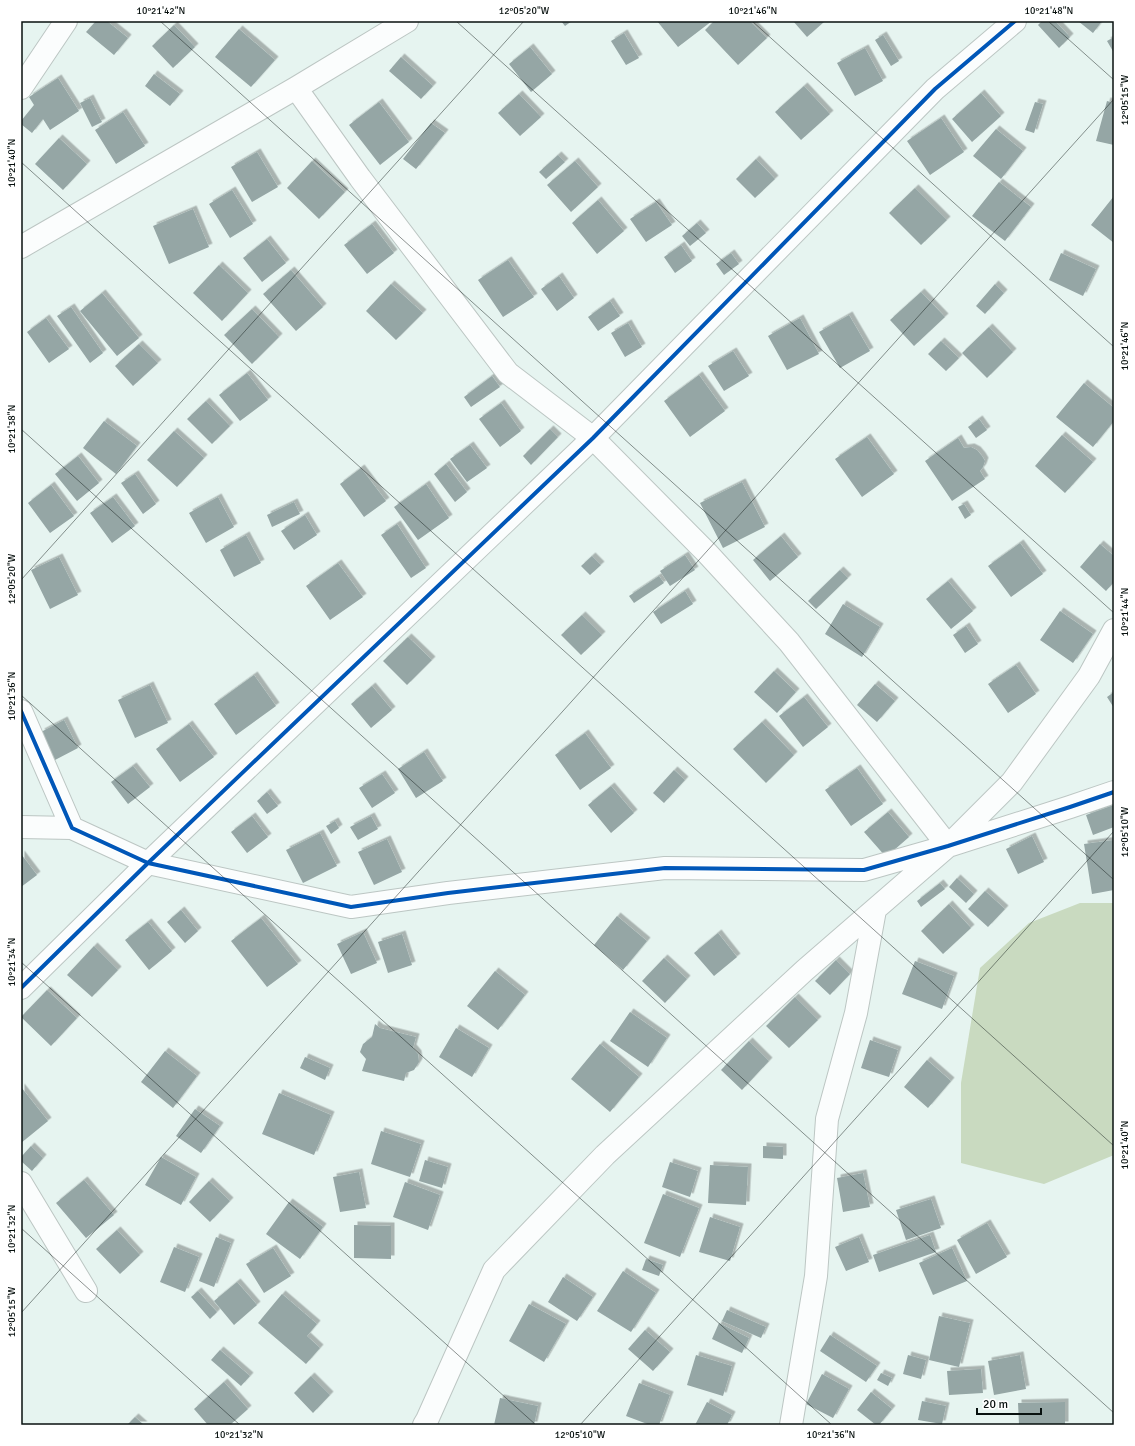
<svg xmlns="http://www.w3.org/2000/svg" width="1135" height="1446" font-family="Signika,sans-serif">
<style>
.forest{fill:#c9dac0}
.building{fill:#95a6a5;filter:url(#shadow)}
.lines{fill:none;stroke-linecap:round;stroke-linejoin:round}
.minor-casing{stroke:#bcc6c3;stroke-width:24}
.minor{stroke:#fbfdfd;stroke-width:22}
.cycleway-casing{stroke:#fff;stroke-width:6}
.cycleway{stroke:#0057b8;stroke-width:4}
.ticks{fill:none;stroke:#08110f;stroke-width:1;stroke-opacity:0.45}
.neatline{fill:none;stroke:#08110f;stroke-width:1.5}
.ticks-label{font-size:10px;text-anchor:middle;fill:#08110f}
</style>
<defs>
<filter id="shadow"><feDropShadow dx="3.5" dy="-3.5" stdDeviation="0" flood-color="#0004"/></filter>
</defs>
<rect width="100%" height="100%" fill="#e6f4f0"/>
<path class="forest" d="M1080 903H1114V1155L1044 1184 961 1163V1083L980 968 1029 923Z"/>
<path class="building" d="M96 21H107L128 38 114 55 86 32Z
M561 21H572L565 26Z
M657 21H712L678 47Z
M714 21H750L767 38 738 65 705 30Z
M793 21H825L807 37Z
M1042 21H1055L1070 37 1059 48 1038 25Z
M1078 21H1102L1093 33Z
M174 25 195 47 173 68 152 46Z
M239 29 275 60 251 87 215 57Z
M624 33 639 58 626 65 611 41Z
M883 35 899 61 891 66 875 40Z
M1114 37V53L1107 41Z
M530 47 552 74 531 92 509 64Z
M865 48 883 81 855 96 837 63Z
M401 57 433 86 421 99 389 71Z
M154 74 180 94 170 106 145 86Z
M58 78 79 111 50 130 43 119 32 133 21 124V121L34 105 29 97Z
M804 86 830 114 801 140 775 112Z
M981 93 1001 116 972 142 952 119Z
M519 94 541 117 520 136 498 113Z
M90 98 102 122 92 127 80 103Z
M1107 101 1114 103V145L1096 141Z
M379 102 409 142 380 165 349 125Z
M1035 102 1043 104 1034 133 1025 130Z
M123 112 145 146 116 164 95 130Z
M941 118 964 152 930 175 907 141Z
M431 123 445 133 416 169 403 159Z
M996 129 1023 151 1001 179 973 156Z
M59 138 87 164 63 190 35 164Z
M257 152 278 187 252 202 231 167Z
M558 155 565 162 546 179 539 172Z
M756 159 775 179 755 198 736 179Z
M312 161 345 192 319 219 287 188Z
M575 161 598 187 571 212 547 185Z
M999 182 1031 207 1005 241 972 216Z
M915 188 947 220 921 245 889 213Z
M232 190 253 224 230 238 209 204Z
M1114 196V243L1091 225Z
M598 200 624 231 597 254 572 223Z
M656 202 672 225 646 242 630 219Z
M193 209 209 247 169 264 153 226Z
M697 223 706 233 690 246 682 236Z
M372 224 394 253 367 274 344 245Z
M267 239 286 263 262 282 243 258Z
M681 245 692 261 675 273 664 257Z
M731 253 739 264 724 275 716 264Z
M1061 253 1096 269 1083 296 1049 280Z
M508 260 534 297 503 317 478 280Z
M219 265 248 293 222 321 193 293Z
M291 270 323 307 296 331 263 294Z
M559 276 574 298 557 311 541 289Z
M391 284 423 313 396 340 366 311Z
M995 284 1004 293 985 314 976 306Z
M921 292 945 317 914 346 890 320Z
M102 293 139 338 117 356 80 311Z
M610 301 620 316 598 331 588 317Z
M71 307 103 353 90 363 57 316Z
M252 309 279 337 252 364 224 335Z
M849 315 870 351 840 368 819 332Z
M46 318 69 349 49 363 27 332Z
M800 318 819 354 787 370 768 336Z
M628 323 642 347 625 357 611 333Z
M989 327 1013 352 987 378 962 353Z
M941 341 959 358 946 371 928 354Z
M139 344 158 363 133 386 115 366Z
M733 351 749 376 724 391 708 366Z
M247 373 268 400 240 421 219 395Z
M699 375 725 411 690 437 664 401Z
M492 376 500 387 471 407 464 397Z
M1084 383 1114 408V421L1093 447 1056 417Z
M206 401 230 426 212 444 187 419Z
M501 403 521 431 500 447 479 419Z
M979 419 987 430 976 438 968 427Z
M104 421 137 446 116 474 83 448Z
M550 429 558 437 531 465 523 456Z
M174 431 204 458 177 487 147 460Z
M1062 435 1093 462 1065 493 1035 466Z
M867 437 894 474 862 497 835 459Z
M958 438 964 448 971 447 977 450 982 456 985 461 983 467 980 471 985 479 952 501 925 461Z
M470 445 487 468 467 482 450 459Z
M78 456 99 483 77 501 55 474Z
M446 464 467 492 455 502 434 474Z
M361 468 386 501 364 517 340 484Z
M135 474 156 504 143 514 121 483Z
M742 482 765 527 723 548 700 503Z
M426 484 449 518 418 540 394 507Z
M51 485 74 516 50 533 28 503Z
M113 497 135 526 112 543 90 513Z
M218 497 234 527 206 543 189 513Z
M294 502 300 514 272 527 267 515Z
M964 504 971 515 965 519 958 507Z
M305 515 317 535 294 550 281 531Z
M397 524 426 568 411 578 381 535Z
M246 535 261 563 234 577 220 550Z
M781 536 798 557 770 581 753 560Z
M1020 543 1043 574 1011 597 988 566Z
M1100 544 1114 556V582L1106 591 1080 567Z
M685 555 695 570 670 586 660 571Z
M592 556 601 565 590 575 581 566Z
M59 557 78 595 50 609 31 570Z
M338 563 363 597 330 620 306 586Z
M840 570 848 578 816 609 808 601Z
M659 576 664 583 634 603 629 596Z
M948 581 973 611 951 629 926 599Z
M685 591 693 604 661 624 653 612Z
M843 604 880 627 862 657 825 634Z
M1060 611 1093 634 1073 663 1040 640Z
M582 615 602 635 581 655 561 635Z
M966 626 978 644 965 653 953 635Z
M408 637 432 660 407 685 383 661Z
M1016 665 1036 694 1008 713 988 684Z
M774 671 796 692 777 713 754 692Z
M254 675 276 706 236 735 214 704Z
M875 684 895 701 877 722 857 705Z
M150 685 168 723 135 738 118 700Z
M372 686 392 710 371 728 351 704Z
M1114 692V708L1107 697Z
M804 697 828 727 803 747 779 716Z
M64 720 78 748 55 760 41 732Z
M762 722 794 755 766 783 733 749Z
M189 724 214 757 180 782 156 749Z
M585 733 611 768 580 790 555 755Z
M424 752 443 781 416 798 398 769Z
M133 766 150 787 128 804 111 782Z
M857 768 883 804 851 826 825 790Z
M674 770 685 780 664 803 653 793Z
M382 774 395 793 372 808 359 788Z
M611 786 634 813 611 833 588 805Z
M267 792 278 806 267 814 257 801Z
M1114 805V827L1093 835 1086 815Z
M888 812 909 837 886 857 864 832Z
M252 816 268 837 247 853 231 832Z
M371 816 378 829 358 840 350 827Z
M335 821 339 828 331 834 326 826Z
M320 833 337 866 303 883 286 850Z
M1032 836 1044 862 1018 874 1006 849Z
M387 839 402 872 374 885 358 852Z
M1114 840V890L1092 894 1084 844Z
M21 854 37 875 21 887Z
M957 878 974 894 966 903 949 887Z
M940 883 945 889 921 907 917 901Z
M985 891 1005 909 988 927 968 909Z
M949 904 971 928 943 954 921 931Z
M181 910 198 931 185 943 167 922Z
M617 916 647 941 623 970 594 945Z
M261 918 298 964 267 987 231 941Z
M148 922 172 951 149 970 125 940Z
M363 932 377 963 351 974 337 944Z
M718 933 737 957 714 976 694 953Z
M402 934 412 965 388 973 378 942Z
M94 946 118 970 92 997 67 975Z
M664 958 687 979 665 1003 642 981Z
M836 960 850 974 830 995 815 981Z
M915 961 954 976 942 1009 902 994Z
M495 971 525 995 498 1030 467 1006Z
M47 990 77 1018 51 1046 21 1017Z
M795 997 818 1020 789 1048 766 1026Z
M630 1012 667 1038 648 1067 610 1041Z
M375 1024 380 1028 416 1037 413 1048 418 1054 419 1062 414 1070 406 1073 404 1081 362 1071 366 1059 360 1052 363 1044 372 1037Z
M456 1028 489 1048 472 1077 439 1057Z
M870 1040 898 1050 889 1077 861 1068Z
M749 1041 769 1061 742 1090 721 1070Z
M600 1044 639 1077 610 1112 571 1079Z
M165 1051 197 1076 173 1108 141 1082Z
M305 1057 330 1068 325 1080 300 1068Z
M927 1060 951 1081 928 1108 904 1087Z
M21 1087 48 1121 21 1143Z
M279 1093 331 1115 314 1155 262 1134Z
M195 1109 220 1126 201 1153 176 1136Z
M381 1131 421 1144 410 1177 371 1164Z
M31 1146 43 1158 32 1171 21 1161V1157Z
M763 1146 783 1147V1159L763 1158Z
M161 1157 196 1177 181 1205 145 1185Z
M425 1160 448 1167 442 1188 419 1181Z
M670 1162 698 1171 690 1197 662 1187Z
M710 1165 748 1167 746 1205 708 1203Z
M359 1172 366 1208 340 1212 333 1177Z
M863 1173 870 1207 843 1212 837 1178Z
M84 1180 114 1215 86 1238 56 1203Z
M209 1181 230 1201 210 1222 189 1202Z
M405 1182 440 1195 428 1230 393 1217Z
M663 1194 699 1208 680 1257 644 1243Z
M931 1199 941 1228 906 1240 896 1210Z
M289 1202 323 1227 300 1259 266 1234Z
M710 1217 740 1227 730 1261 699 1252Z
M987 1223 1007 1257 976 1274 957 1240Z
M354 1225 391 1226V1259L354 1258Z
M117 1230 140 1255 120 1274 96 1249Z
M930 1235 936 1252 879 1272 873 1255Z
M216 1237 231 1243 214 1287 199 1281Z
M859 1237 869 1262 846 1271 835 1247Z
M174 1247 199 1257 185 1292 160 1282Z
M273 1248 291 1276 264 1293 246 1264Z
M952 1248 967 1281 933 1295 919 1263Z
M646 1259 663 1265 659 1276 642 1270Z
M623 1271 656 1293 631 1332 597 1311Z
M563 1277 593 1297 577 1321 548 1302Z
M237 1282 257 1305 234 1325 214 1301Z
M198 1291 217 1312 210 1319 191 1297Z
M282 1294 317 1324 307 1336 320 1348 306 1364 258 1323Z
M529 1304 566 1324 544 1362 509 1341Z
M727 1310 766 1327 761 1338 722 1321Z
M939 1316 970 1323 959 1367 929 1360Z
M719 1323 749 1338 742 1353 712 1339Z
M645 1330 670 1352 653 1371 628 1349Z
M830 1335 877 1366 866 1382 820 1351Z
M220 1350 250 1376 241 1386 211 1360Z
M696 1355 732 1366 723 1396 687 1385Z
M908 1355 926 1360 921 1379 903 1374Z
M1020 1355 1026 1389 994 1395 988 1361Z
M981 1369 983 1393 949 1395 947 1371Z
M881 1373 892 1378 888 1386 877 1380Z
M822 1374 849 1389 833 1418 806 1404Z
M311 1376 330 1395 313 1413 294 1393Z
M224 1382 248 1409 230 1425H208L194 1409Z
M639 1383 670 1395 659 1425H650L626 1416Z
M871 1392 892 1409 879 1425H876L857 1410Z
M500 1398 538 1406 534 1425H494Z
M922 1401 946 1406 942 1424 918 1420Z
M707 1402 732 1415 727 1425H695Z
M1065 1402V1425H1019L1018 1403Z
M135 1417 144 1425H127Z"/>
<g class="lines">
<defs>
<path id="minor" d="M21 88 66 21
M296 88 360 178 508 373 593 438 707 553 789 642 948 846
M21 247 296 88 407 21
M21 711 72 828 148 863 351 907 448 893 665 868 864 870 948 846 1070 807 1114 792
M21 827 72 828
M21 988 148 863 593 438 935 89 1015 21
M21 1183 86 1291
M424 1425 427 1420 494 1270 605 1155 805 970 948 846 1012 782 1089 676 1114 630
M791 1425 816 1276 827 1119 856 1013 875 910"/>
</defs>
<use href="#minor" class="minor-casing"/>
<use href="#minor" class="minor"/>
<defs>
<path id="cycleway" d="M21 711 72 828 148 863 351 907 448 893 665 868 864 870 948 846 1070 807 1114 792
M21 988 148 863 593 438 935 89 1015 21"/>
</defs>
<use href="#cycleway" class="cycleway-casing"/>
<use href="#cycleway" class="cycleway"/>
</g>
<path class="ticks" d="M160 21 1114 880M456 21 1114 613M752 21 1114 347M1048 21 1114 80M21 162 1114 1146M21 429 1114 1413M21 580 524 21M21 695 832 1425M21 962 536 1425M21 1228 240 1425M21 1313 1114 99M580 1425 1114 831"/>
<rect width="1135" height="1446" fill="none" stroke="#ffffff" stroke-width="44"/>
<path d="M977 1408v6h64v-6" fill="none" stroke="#08110f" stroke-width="2"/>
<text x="983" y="1408" font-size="12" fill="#08110f" stroke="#ffffff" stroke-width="3" paint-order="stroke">20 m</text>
<rect x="22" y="22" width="1091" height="1402" class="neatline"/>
<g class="ticks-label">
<text x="161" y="14">10°21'42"N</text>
<text x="524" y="14">12°05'20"W</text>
<text x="753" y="14">10°21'46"N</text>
<text x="1049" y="14">10°21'48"N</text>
<text transform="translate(1124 100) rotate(-90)" y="4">12°05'15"W</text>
<text transform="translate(11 163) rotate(-90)" y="4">10°21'40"N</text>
<text transform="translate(1124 346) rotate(-90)" y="4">10°21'46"N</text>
<text transform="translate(11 429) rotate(-90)" y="4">10°21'38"N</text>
<text transform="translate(11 579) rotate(-90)" y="4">12°05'20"W</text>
<text transform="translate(1124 612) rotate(-90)" y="4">10°21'44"N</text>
<text transform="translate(11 696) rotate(-90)" y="4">10°21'36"N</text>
<text transform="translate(1124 832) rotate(-90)" y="4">12°05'10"W</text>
<text transform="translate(11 962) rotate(-90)" y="4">10°21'34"N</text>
<text transform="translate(1124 1145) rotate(-90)" y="4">10°21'40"N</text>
<text transform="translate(11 1229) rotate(-90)" y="4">10°21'32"N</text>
<text transform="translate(11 1312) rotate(-90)" y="4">12°05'15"W</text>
<text x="239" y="1438">10°21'32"N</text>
<text x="580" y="1438">12°05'10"W</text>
<text x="831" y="1438">10°21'36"N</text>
</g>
</svg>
